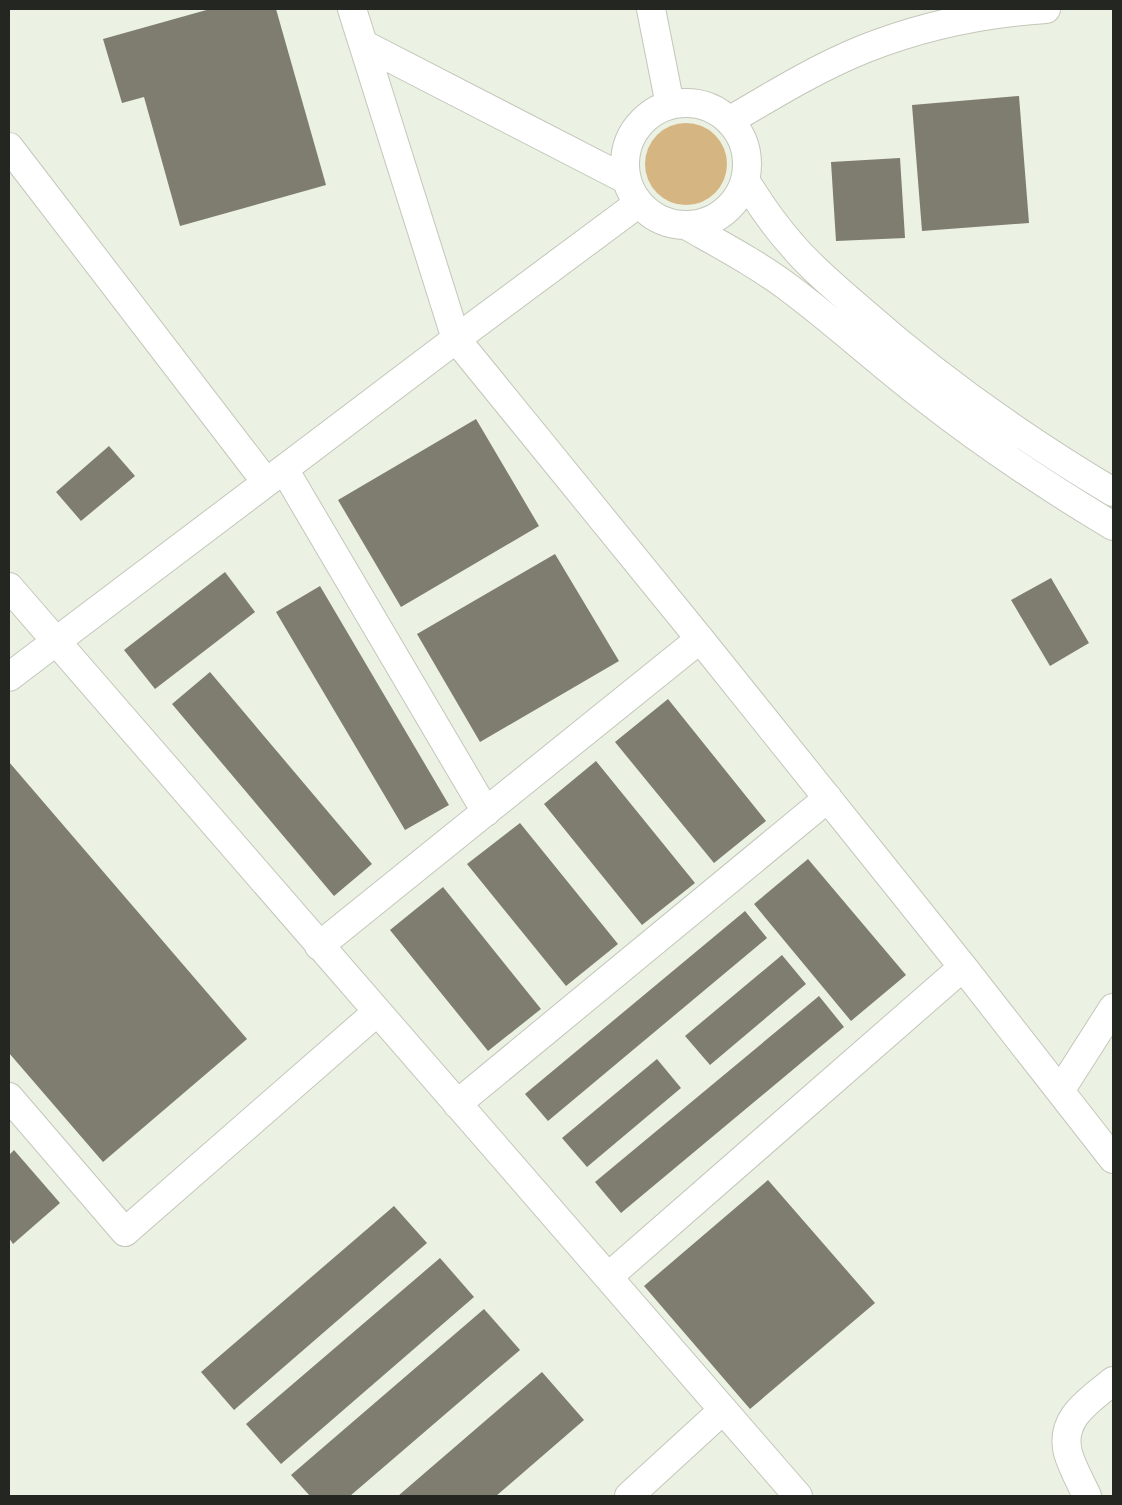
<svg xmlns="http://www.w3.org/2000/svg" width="1122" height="1505" font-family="Roboto,sans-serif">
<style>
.green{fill:#d5b683}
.building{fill:#7e7d70}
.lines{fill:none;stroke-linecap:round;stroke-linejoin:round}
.minor-casing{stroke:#c2c7ba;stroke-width:30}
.minor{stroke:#fff;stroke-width:28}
</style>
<rect width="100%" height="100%" fill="#ebf1e3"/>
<path class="green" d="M645 164a41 41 0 1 1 82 0a41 41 0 1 1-82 0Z"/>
<path class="building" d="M210 9H276L326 185 180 226 144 97 122 103 103 39Z
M1019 96 1029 223 922 231 912 105Z
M900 158 905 238 836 241 831 162Z
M476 419 539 526 401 607 338 500Z
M109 446 135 476 81 521 56 492Z
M555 554 619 661 480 742 417 634Z
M225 572 255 612 155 689 124 650Z
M1051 578 1089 643 1050 666 1011 600Z
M320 586 449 805 405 830 276 612Z
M210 672 372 864 334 896 172 704Z
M668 699 766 821 714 863 615 742Z
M596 761 695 883 642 925 544 804Z
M9 762 247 1039 103 1162 9 1053Z
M520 823 618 944 566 986 467 864Z
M808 859 906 975 851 1021 754 904Z
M443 887 541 1009 488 1051 390 930Z
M745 911 767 938 548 1121 525 1094Z
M782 955 806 984 710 1065 685 1036Z
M819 996 844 1027 621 1213 595 1182Z
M657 1059 681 1088 587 1167 562 1138Z
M14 1150 60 1203 13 1244 9 1238V1155Z
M768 1180 875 1303 750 1409 644 1286Z
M394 1206 427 1243 234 1410 201 1372Z
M440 1258 474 1297 281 1464 246 1424Z
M484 1309 520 1350 350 1496H310L291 1475Z
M542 1372 584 1420 496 1496H398Z"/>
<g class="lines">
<defs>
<path id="minor" d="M352 9 456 339 700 639 963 967 1113 1159
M651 9 670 105
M363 44 627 180
M625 164a61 61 0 1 1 122 0a61 61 0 1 1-122 0Z
M729 121C773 95 817 68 864 49 922 26 984 13 1046 9
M9 147 266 482
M745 180C759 203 774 225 792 245 812 269 837 289 861 310 939 379 1024 439 1113 492
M686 225C721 245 757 264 789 288 836 323 879 363 925 398 985 445 1048 487 1113 526
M284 469 486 812
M9 587 798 1496
M9 677 456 339 639 203
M319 946 700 639
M1060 1091 1113 1008
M9 1097 125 1232 377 1012
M457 1104 828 798
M608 1277 963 967
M629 1496 723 1410
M1087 1496C1081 1483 1072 1467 1068 1453 1059 1418 1090 1400 1113 1381"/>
</defs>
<use href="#minor" class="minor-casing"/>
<use href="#minor" class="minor"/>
</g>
<rect width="1122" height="1505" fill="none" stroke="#242621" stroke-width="20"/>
</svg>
